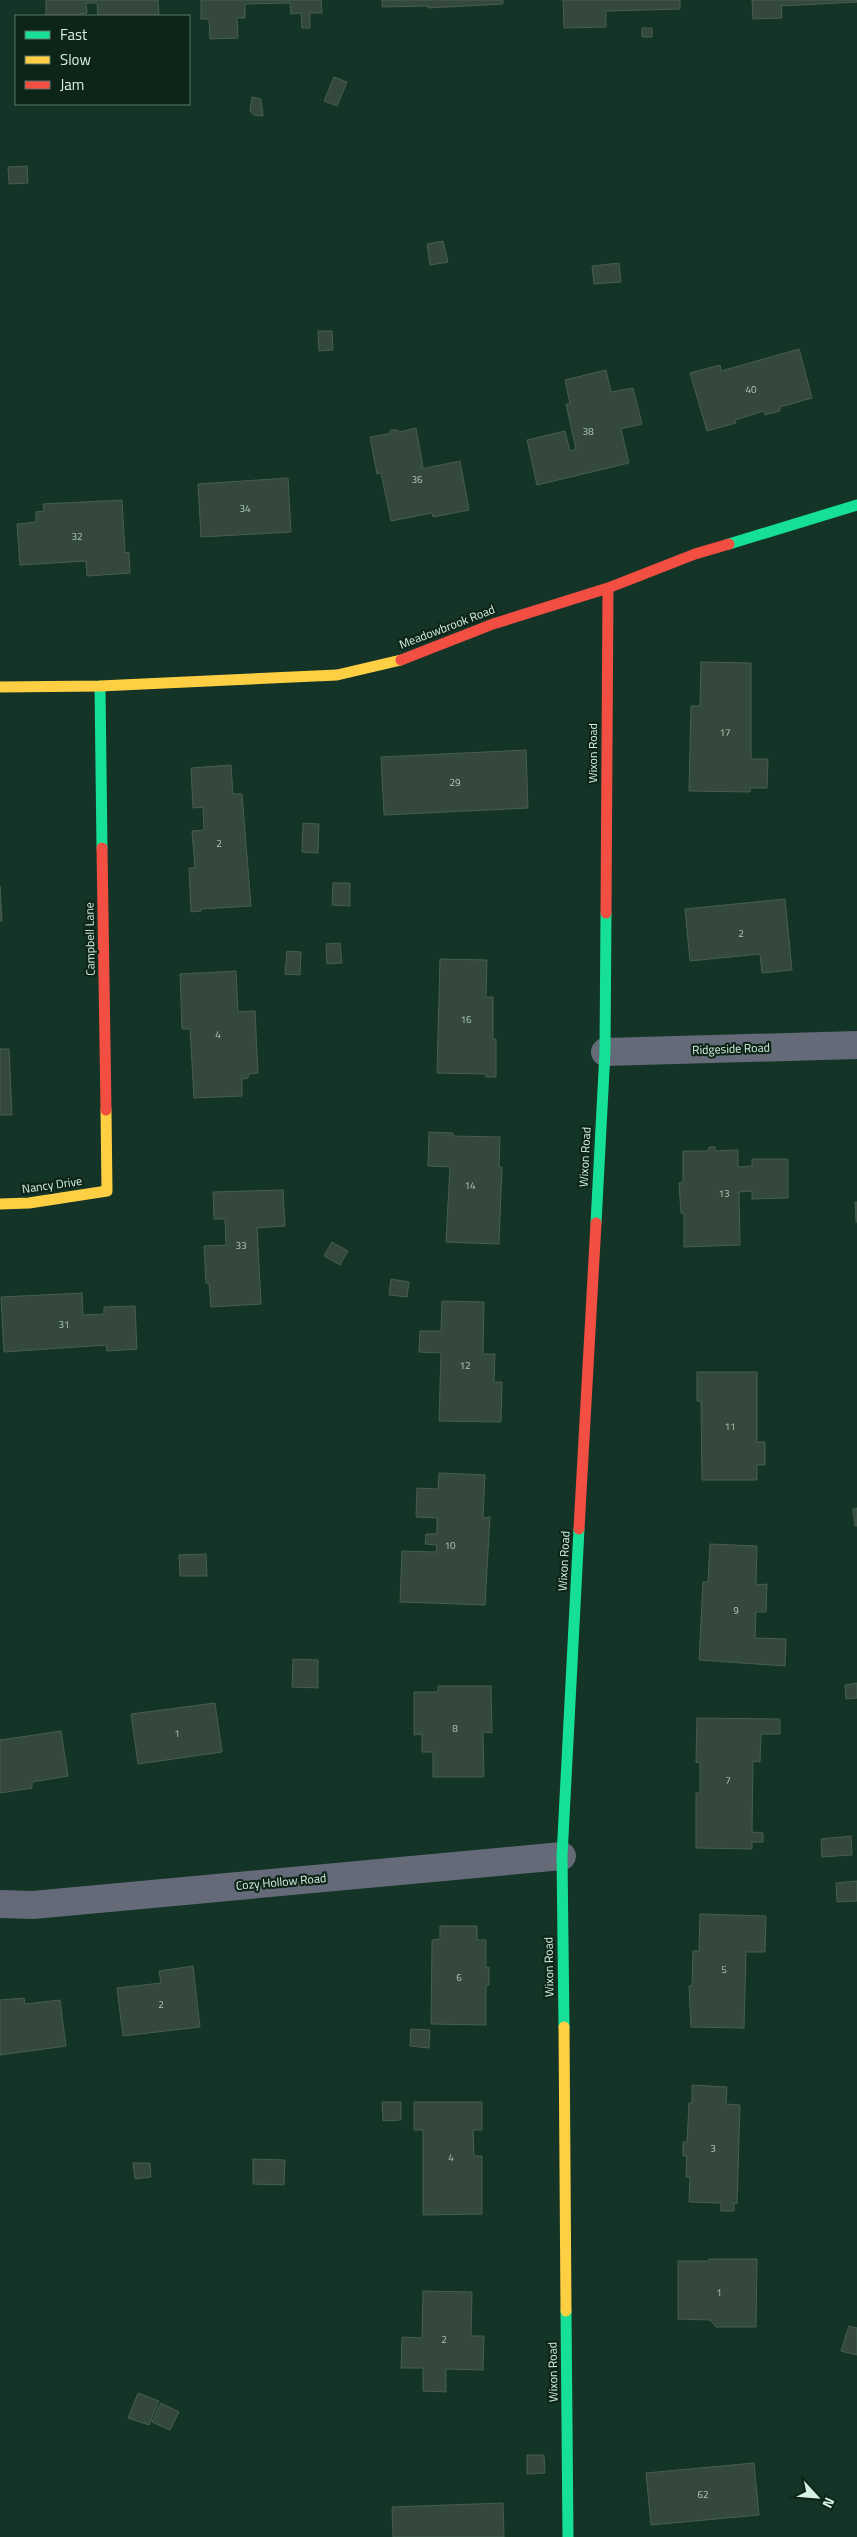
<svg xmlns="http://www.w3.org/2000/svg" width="857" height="2537" font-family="'Titillium Web',sans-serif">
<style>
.building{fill:#34493c;stroke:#475e4f}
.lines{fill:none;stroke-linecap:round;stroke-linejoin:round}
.street{stroke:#646a77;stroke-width:28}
.fast{stroke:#16e098;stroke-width:11}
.slow{stroke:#ffcf43;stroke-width:11}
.jam{stroke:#f24e42;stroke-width:11}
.labels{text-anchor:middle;stroke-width:4.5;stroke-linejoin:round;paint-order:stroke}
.number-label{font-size:10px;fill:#aec8b8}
.street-label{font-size:12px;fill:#d6f2e2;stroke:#0d2419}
</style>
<rect width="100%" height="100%" fill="#133427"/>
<path class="building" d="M46 0H158L159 16H98L97 3H86L87 13 79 14V16H46Z
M201 0H321L322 13H310V28H302L301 13 291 14 290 3 245 4V18H237L238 38 210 39 209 19H201Z
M382 0H503V4L428 8V6L382 7Z
M563 0H680V9L606 11V27L564 28Z
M752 0H857V2L781 6 782 18 753 19Z
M642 28H652V37H642Z
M334 77 347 82 337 106 324 101Z
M252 97 261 99 263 116 254 115 250 111Z
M27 166 28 183 9 184 8 167Z
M443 241 448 262 430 265 427 244Z
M619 263 621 282 594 284 592 266Z
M318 331H332L333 350 319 351Z
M799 349 812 398 780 407V411L765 415 764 411 735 420 736 423 707 431 690 373 720 365 721 371Z
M606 370 611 392 633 388 642 424 621 429 629 463 537 485 527 440 565 431 570 451 576 449 566 404H570L565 380Z
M416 428 423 467H420L421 469 460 461 469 510 433 517 432 513 391 521 381 473 377 474 370 437 388 434 391 430H397L399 432Z
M288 478 291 532 201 537 198 484Z
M122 500 125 553 129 552 130 573 87 576 86 561 20 565 17 524 36 522V512L44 511 43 504Z
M701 662 751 663V759H768L767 788H750V792L689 791 691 706H700Z
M526 750 528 808 384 815 381 757Z
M231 765 233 794H242L251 906 201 909V911L191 912 189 868H195L192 831 204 830 203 807 193 808 191 768Z
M303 823 319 824 318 853 302 852Z
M333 883H350V906L332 905Z
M0 886 2 921H0Z
M785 899 792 970 762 973 760 954 690 961 685 909Z
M340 943 342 963 327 964 326 944Z
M287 951 301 952 300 975 285 974Z
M440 959 487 960 486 997H493V1039H496V1077H486V1074L437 1073Z
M236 971 238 1012 255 1011 258 1073 249 1074 248 1078 242 1079V1096L194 1098 190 1029H182L180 974Z
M0 1049H9L12 1115H0Z
M429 1132 453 1133V1136L500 1137 499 1167H502L499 1244 446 1242 450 1167 428 1166Z
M709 1147H715V1151L738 1150V1167L752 1166V1159H788V1198L752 1199V1191L739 1192 740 1245 684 1247V1213H681L679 1183 683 1182V1151H708Z
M283 1190 285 1226 257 1228 261 1304 211 1307 209 1283H206L204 1246 226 1245 225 1219H214L213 1192Z
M855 1202H857V1222H856Z
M332 1242 348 1251 340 1265 324 1256Z
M391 1279 409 1282 407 1297 389 1295Z
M82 1293 83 1315 104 1314V1307L135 1306 137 1349 107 1351 106 1345 4 1352 1 1297Z
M442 1301 484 1302 483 1354H495L494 1382H502L501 1422 439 1421 441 1353 419 1352 420 1331H441Z
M697 1372H757V1442H765V1465H757V1480H702L701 1401H697Z
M439 1473 485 1475 483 1518 490 1517 485 1605 400 1602 402 1551 436 1552 437 1545 425 1544 426 1534H437V1518L416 1517 417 1488 438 1489Z
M857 1508V1526H855L853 1509Z
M710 1544 757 1546 756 1585 767 1584 766 1612H756L755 1638 786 1639 785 1666 699 1660 703 1582H708Z
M206 1554 207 1576H180L179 1555Z
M293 1659 318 1660V1688L292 1687Z
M857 1683V1698L846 1699 845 1685Z
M438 1686H491L492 1733 483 1732 484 1777H433V1752H422V1734L414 1735V1692H438Z
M215 1703 222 1752 138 1764 131 1714Z
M697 1718 780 1719V1734H761L760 1762 753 1761 752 1832 763 1833V1842H752V1849L696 1848V1793H700V1763L696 1762Z
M61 1731 68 1776 32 1782V1788L0 1793V1740Z
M851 1836 852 1855 822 1857 821 1839Z
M857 1881V1901L837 1902 836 1883Z
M700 1914 766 1916 765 1952H746L744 2028 691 2027 689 1986H692L693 1951H699Z
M440 1926H477V1940H486V1968L489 1967V1985L486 1986V2025L431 2024 432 1940 440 1939Z
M193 1966 200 2027 123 2036 117 1988 161 1983 159 1971Z
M24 1998 25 2004 60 2000 66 2046 0 2055V2000Z
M411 2029 430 2030 429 2048 410 2046Z
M692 2085 727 2087 726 2104 740 2105 737 2204 734 2203V2211H721V2203L689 2202 690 2177H686L687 2156H683V2142H687L689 2103H692Z
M382 2102H401V2120L383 2121Z
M414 2102H482V2130H473L474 2156H482V2214L423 2215V2130H414Z
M253 2159 285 2160 284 2185 253 2184Z
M133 2163H150L151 2177 135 2179Z
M709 2259H757L756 2327H716L710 2320 678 2319V2261H709Z
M423 2291 472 2292 471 2336H484L483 2370 446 2369V2392L423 2391V2368H401L402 2337 422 2338Z
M849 2326 857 2328V2355L841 2351Z
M138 2393 159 2401 149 2425 128 2418Z
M161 2403 179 2412 170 2430 152 2422Z
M527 2455H544L545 2473 527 2474Z
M754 2463 759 2515 651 2525 646 2473Z
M503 2503 504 2537H393L392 2507Z"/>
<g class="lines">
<path class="street" d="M605 1052 857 1045
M0 1904 33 1905 562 1856"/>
<path class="fast" d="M729 544 857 505
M100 686 102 848
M596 1223 605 1052 606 913
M564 2027 562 1856 579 1529
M566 2311 568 2537"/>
<path class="slow" d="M0 687 100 686 337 675 401 660
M0 1204 29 1203 107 1191 106 1110
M564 2027 566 2311"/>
<path class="jam" d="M401 660 493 624 608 588 695 554 729 544
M102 848 106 1110
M606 913 608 588
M579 1529 596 1223"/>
</g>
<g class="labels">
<g class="number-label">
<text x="751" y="393">40</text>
<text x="588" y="435">38</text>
<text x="417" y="483">36</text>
<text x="245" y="512">34</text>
<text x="77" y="540">32</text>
<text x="725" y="736">17</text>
<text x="455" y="786">29</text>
<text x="219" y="847">2</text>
<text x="741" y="937">2</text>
<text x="466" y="1023">16</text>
<text x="218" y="1038">4</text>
<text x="470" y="1189">14</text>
<text x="724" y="1197">13</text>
<text x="241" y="1249">33</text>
<text x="64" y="1328">31</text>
<text x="465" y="1369">12</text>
<text x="730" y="1430">11</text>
<text x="450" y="1549">10</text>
<text x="736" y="1614">9</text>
<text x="455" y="1732">8</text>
<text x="177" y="1737">1</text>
<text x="728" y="1784">7</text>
<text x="724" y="1973">5</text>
<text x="459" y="1981">6</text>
<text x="161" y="2008">2</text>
<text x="713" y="2152">3</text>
<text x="451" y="2161">4</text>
<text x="719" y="2296">1</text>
<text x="444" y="2343">2</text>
<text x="703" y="2498">62</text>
</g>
<g class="street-label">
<text transform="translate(447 627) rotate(-21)" y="4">Meadowbrook Road</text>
<text transform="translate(593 753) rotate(-90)" y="4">Wixon Road</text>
<text transform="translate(90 939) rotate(-91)" y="4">Campbell Lane</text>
<text transform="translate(731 1049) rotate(-2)" y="4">Ridgeside Road</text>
<text transform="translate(585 1157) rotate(-87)" y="4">Wixon Road</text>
<text transform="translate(52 1185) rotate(-8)" y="4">Nancy Drive</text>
<text transform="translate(564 1561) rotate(-87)" y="4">Wixon Road</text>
<text transform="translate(281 1882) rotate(-5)" y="4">Cozy Hollow Road</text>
<text transform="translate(549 1967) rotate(-91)" y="4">Wixon Road</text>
<text transform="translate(553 2372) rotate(-91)" y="4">Wixon Road</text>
</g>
</g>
<rect x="15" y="15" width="175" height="90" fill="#0d2419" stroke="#5d7669"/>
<rect x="25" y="31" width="25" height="8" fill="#16e098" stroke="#5d7669"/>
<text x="60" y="40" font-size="15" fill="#d6f2e2">Fast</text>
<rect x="25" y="56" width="25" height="8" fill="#ffcf43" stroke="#5d7669"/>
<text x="60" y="65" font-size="15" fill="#d6f2e2">Slow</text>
<rect x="25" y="81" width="25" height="8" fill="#f24e42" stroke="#5d7669"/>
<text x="60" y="90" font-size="15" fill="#d6f2e2">Jam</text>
<g transform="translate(817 2497) rotate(116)" stroke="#0d2419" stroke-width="4" paint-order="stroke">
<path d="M0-4L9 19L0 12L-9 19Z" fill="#d6f2e2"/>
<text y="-8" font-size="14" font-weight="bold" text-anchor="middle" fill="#d6f2e2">N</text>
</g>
</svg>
